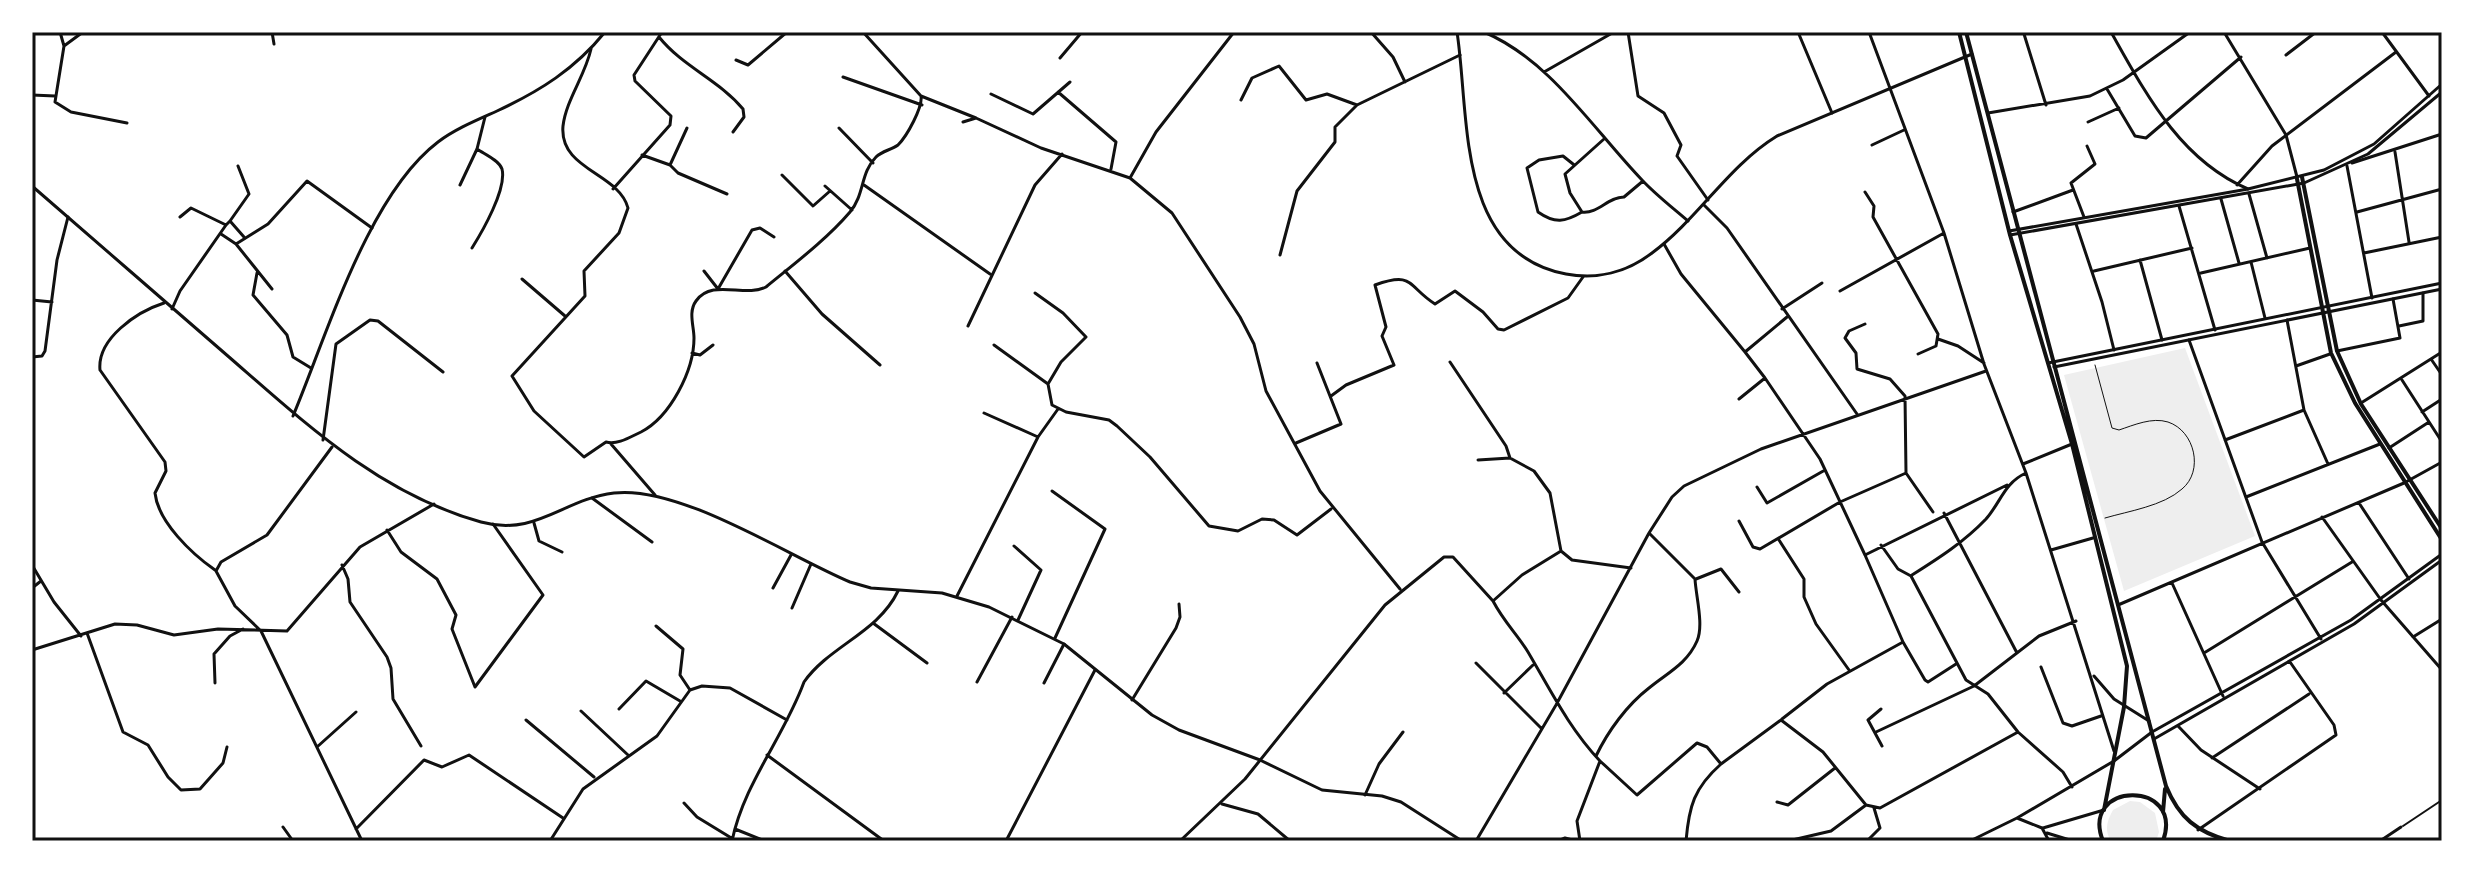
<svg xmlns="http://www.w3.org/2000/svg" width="2474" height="873" font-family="Literata,serif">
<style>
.green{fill:#eee}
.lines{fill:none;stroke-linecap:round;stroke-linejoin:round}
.service{stroke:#111;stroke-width:1}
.pedestrian{stroke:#111;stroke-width:2}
.minor{stroke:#111;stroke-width:3}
.tertiary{stroke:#111;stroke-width:3}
.secondary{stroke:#111;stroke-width:4}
.primary{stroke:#111;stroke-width:4}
.neatline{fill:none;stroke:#111;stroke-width:3}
</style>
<rect width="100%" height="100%" fill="#fff"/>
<path class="green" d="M2185 348 2255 536 2124 591 2064 375Z
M2130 801 2140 802 2155 813 2159 832 2156 841H2111C2104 830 2107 821 2113 810Z"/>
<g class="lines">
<path class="service" d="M2095 365 2112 428 2119 430C2134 425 2152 417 2168 422 2195 431 2204 471 2182 489 2163 506 2129 511 2105 518"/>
<path class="pedestrian" d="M2403 826 2442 800"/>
<path class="minor" d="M60 32 64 46 55 102 71 112 127 123
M272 32 274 44
M1371 32 1393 57 1405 82
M1484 32C1550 60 1593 129 1642 180 1656 195 1673 208 1688 221
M1628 32 1638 96 1664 113 1681 145 1677 156 1708 200
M1798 32 1832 113
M1869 32 1944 233 1984 364 2026 473 2114 751
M2111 32C2146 94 2180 160 2248 189
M2224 32 2286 135 2297 177
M2382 32 2429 96
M2024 34 2046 105
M659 37C683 67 719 80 743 109L744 117 733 132
M64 46 83 32
M591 49C585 76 566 100 563 126 559 170 619 173 628 208L619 233 584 271 585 296 512 376 534 411 584 457 606 442C618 445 630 437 641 432 670 417 694 371 694 338 694 326 688 312 696 301 712 278 745 298 766 287 794 264 827 239 850 212 865 194 860 173 876 157 882 151 891 150 898 145 907 136 923 107 921 96L863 32
M2286 55 2316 32
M1060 58 1082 32
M736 60 748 65 787 32
M1544 72 1614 32
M843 77 922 105
M2107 89 2135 136 2146 138 2241 57
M1058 92 1116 142 1111 169
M991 94 1033 114 1070 82
M32 95 55 96
M921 96 976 118
M1241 100 1252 78 1279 66 1306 100 1327 94 1357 105 1460 55
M1988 113 2090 96 2123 80 2190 32
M963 122 976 118 1041 148 1130 178 1172 213 1240 317 1254 344 1266 391 1320 491 1400 589
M2088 122 2119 108
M839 128 873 163
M1604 139 1565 174 1570 193 1582 212C1598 214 1608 197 1624 197L1643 181
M1872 145 1904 130
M2395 152 2409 242
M642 155 670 165 687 128
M2352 163 2442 134
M1573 164 1563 156 1539 160 1527 168 1538 212C1555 224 1565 222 1582 212
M670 165 678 173 727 194
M2347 166 2372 298
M782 175 813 206 830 191
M1130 178 1156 132 1234 32
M460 185 477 149 485 117
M864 185 990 274
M2237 185 2272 146 2396 52
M825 186 852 210
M613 189 670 125 671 116 635 81 634 75 662 32
M1865 192 1874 206 1873 217 1938 334 1936 346 1918 354
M2249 194 2267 258
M2221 199 2239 263
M1704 205 1727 228 1857 414
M2179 206 2215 330
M2013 212 2073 190
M2357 212 2442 189
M180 217 191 208 226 225
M2084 217 2071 183 2095 164 2087 146
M230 221 249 194 238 166
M2076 224 2102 302 2114 350
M221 234 236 244 268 224 307 181 372 228
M236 244 272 289
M1664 244 1681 274 1745 352 1787 317
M472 248C482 232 507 189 502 169 499 160 484 154 477 149
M2364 253 2442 237
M1280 255 1297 191 1335 142V127L1357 105
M2140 260 2162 340
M2251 262 2265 318
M704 271 718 289
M785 271 822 314 880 365
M2094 271 2192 248
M257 273 253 295 287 335 293 357 311 368
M2201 273 2310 248
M522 279 565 316
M718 289 752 230 760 228 774 237
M1840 291 1944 233
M1035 293 1063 313 1086 337 1061 362 1048 384 1052 405 1066 412 1109 420 1117 426 1150 457 1209 526 1238 531 1262 519 1274 520 1297 535 1331 509
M32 300 52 302
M164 303C136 312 97 339 100 370L165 462 166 471 155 493C158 522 192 554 215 570
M172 309 180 291 226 225 230 221 244 237
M1782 309 1822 283
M2287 320 2304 410 2328 464
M1865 324 1849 331 1845 338 1856 353 1857 369 1890 379 1905 396 1906 473 1933 512
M968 326 1035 185 1062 154
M2399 326 2423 321V293
M1938 339 1958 346 1984 363
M2189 340 2262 542 2321 639
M994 345 1048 384
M2337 351 2400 338 2393 299
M692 353 700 355 713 345
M32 357 42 356 45 351 57 260 68 217
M2431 359 2442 375
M1450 362 1506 446 1510 458 1534 471 1550 493 1561 551
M2296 366 2330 354
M1765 378 1820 459 1865 555 2007 485
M2402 380 2442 442
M1331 396 1346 385 1394 365 1382 336 1386 327 1375 285C1414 271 1407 286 1435 304L1455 291 1483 312 1498 329 1504 330 1568 298 1583 277
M1739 399 1765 378 1745 352
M2361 403 2442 352
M2422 412 2442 399
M984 413 1038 437 1058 409
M323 440 336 344 370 320 378 321 443 372
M2225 440 2304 410
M1296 443 1341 424 1317 363
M611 444 655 495
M332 447 267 535 221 562 216 571 235 606 261 631 362 841
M2389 448 2429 422
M1478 460 1510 458
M2023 464 2072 444
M1757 487 1767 503 1825 470
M1052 491 1105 529 1055 638
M2246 497 2380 444
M592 498 652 542
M2359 503 2409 579
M1944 513 2017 653
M2322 517 2381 600 2442 670
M1739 521 1753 547 1760 549 1840 502 1906 473
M534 523 539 541 562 552
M387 530 401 552 437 579 456 615 452 629 475 687 543 595 493 524
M1779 540 1804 579V597L1816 624 1849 670
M1881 545 1898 569 1911 576 1966 680 1988 694 2018 732 2063 772 2072 787
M1014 546 1041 570 1018 620
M2051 550 2093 538
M1865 555 1903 642 1925 680 1928 682 1956 664
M32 565 54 602 81 636
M342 565 348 579 350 602 387 657 391 668 393 699 421 746
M1912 575C1939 558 1964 542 1986 519 2001 502 2004 483 2026 473
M1696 579 1721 569 1739 592
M2172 583 2223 696
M32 588 41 581
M773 588 791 555
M957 596 1038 437
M1493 601C1504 622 1517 634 1528 652 1551 691 1569 728 1600 761
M2118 605 2404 483 2442 462
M792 608 811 564
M873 623 927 663
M656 626 683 649 680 675 690 690
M87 633 123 732 148 745 168 777 181 790 200 789 223 763 227 747
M2413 637 2442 619
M32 650 115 624 137 625 174 635 218 629 287 631 360 547 434 504
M2204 653 2352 562
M1476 663 1541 728
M2041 667 2063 723 2072 726 2101 716
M2094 676 2114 699 2149 721
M977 682 1012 617
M215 683 214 654 230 636 243 629
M1044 683 1064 644
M1504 693 1533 665
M1132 700 1176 628 1180 617 1179 604
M619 709 646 681 680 701
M1881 709 1868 720 1882 746
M581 711 628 755
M1782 719 1827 684 1903 642
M526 720 594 777
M2178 726 2201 750 2260 789
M1876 732 1974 686 2039 636 2076 621
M2154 739 2354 624 2442 560
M317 747 356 712
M767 755 884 841
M1596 756C1608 731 1627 705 1649 688 1667 673 1687 664 1697 641 1704 625 1696 597 1695 579L1649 533
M2212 758 2309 694
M1365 795 1379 764 1403 732
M1777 802 1788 805 1835 768
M684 803 697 817 733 839
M1222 804 1258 814 1290 841
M2017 818 2114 761 2152 732 2351 620 2442 554
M283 827 293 841
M2043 828 2104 810
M356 829 424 760 442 767 469 755 563 818
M735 829 765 841
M2198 830 2336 735 2334 725 2290 662
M2047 833 2073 841
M550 841 583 789 657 736 690 690 702 686 730 688 787 720
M732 841C744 783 784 737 804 682 829 646 878 633 898 591
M1006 841 1095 670
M1180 841 1245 779 1385 605 1444 557H1453L1493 601 1522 575 1561 551 1572 560 1631 568
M1476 841 1556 705 1649 533 1672 497 1684 486 1761 449 1986 371
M1558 841 1565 838 1576 841
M1580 841 1577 821 1600 761 1637 795 1697 743 1707 747 1721 764 1781 720 1823 752 1866 805 1880 808 2018 732
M1686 841C1689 806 1694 788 1721 764
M1788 841 1831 831 1866 805
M1867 841 1880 828 1874 808
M1970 841 2017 818 2042 828 2049 841
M2380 841 2401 827"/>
<path class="tertiary" d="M1457 32C1470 116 1455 253 1566 274 1597 280 1627 272 1652 253 1698 219 1728 166 1777 136L1972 54
M32 186C98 243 163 300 229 357 306 424 380 494 481 522 536 537 563 499 614 493 680 485 788 556 850 582L871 588 942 593 989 607 1064 644 1152 715 1179 730 1260 760 1322 790 1382 796 1401 802 1462 841
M2009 231 2248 189 2324 170 2374 144 2442 84
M2010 235 2304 183 2368 154 2442 92
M2048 363 2442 283
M2054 367 2442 289
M293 416C327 335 368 195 438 142 455 129 477 120 497 111 540 91 575 69 605 32"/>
<path class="secondary" d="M2302 177 2337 351 2361 404 2442 529
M2297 179 2331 353 2355 403 2442 540"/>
<path class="primary" d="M1959 32 2010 235 2072 444 2127 666 2124 707 2104 810
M1966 32 2166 786C2179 818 2197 832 2230 841
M2163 812 2165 789
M2103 841C2079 781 2185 779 2163 841"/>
</g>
<rect width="2474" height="873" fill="none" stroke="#ffffff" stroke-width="68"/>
<rect x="34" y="34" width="2406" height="805" class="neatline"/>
</svg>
